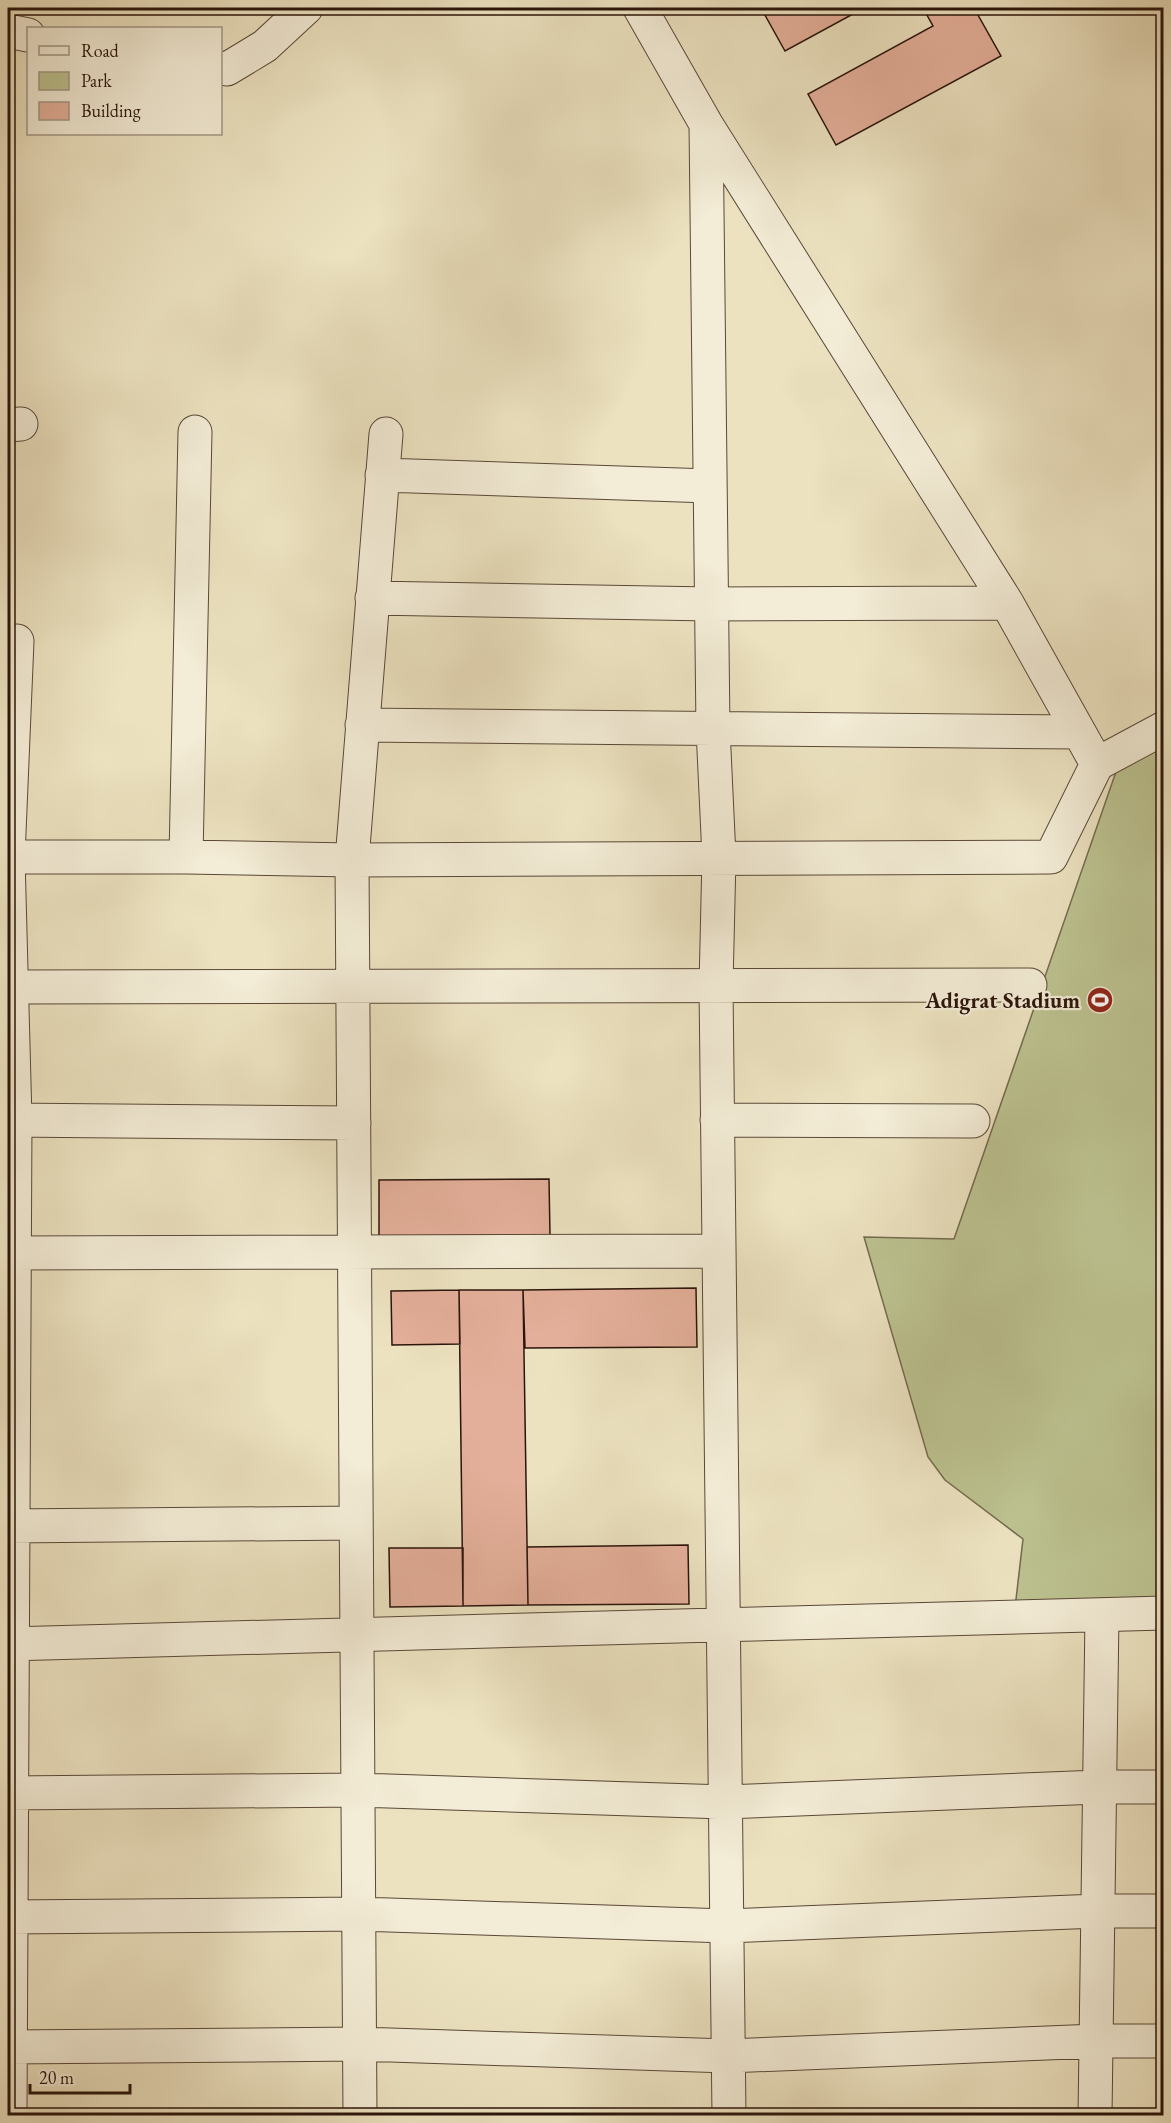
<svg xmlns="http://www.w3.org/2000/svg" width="1171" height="2123" font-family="'EB Garamond',serif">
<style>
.green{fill:#bcc290;stroke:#736b4e;stroke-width:1.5}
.building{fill:#e4af9a;stroke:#2a140b;stroke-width:1.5}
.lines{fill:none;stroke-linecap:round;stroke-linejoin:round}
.minor-casing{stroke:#5a4838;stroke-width:35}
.minor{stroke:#f3ecd6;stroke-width:33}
.labels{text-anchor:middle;stroke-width:4.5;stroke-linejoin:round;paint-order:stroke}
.poi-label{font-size:22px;font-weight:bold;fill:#2a140b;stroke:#f3ecd6;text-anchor:end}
</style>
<rect width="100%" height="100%" fill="#ece2c0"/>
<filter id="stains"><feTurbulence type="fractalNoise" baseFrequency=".00333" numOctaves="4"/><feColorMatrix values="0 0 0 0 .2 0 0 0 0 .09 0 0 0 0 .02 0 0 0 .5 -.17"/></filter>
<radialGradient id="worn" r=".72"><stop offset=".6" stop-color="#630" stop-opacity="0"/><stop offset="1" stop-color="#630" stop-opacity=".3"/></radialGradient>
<path class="green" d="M1163 747V1604L1015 1608 1023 1539 945 1480 928 1457 864 1237 954 1239 1119 763Z"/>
<path class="building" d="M761 8H864L785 51Z
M923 8H974L1001 56 836 145 808 94 933 26Z
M549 1179 550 1235 379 1236V1180Z
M696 1288 697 1347 525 1348 523 1290Z
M459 1290 460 1344 392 1345 391 1291Z
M459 1290H523L528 1605 463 1606Z
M688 1545 689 1604 528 1605 527 1547Z
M389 1548H463V1606L390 1607Z"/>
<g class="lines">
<defs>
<path id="minor" d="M640 8 706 124 1007 603 1097 764 1164 728
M8 31 28 35
M220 68 227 69 265 46 306 8
M706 124 713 729 719 857 716 986 729 2116
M8 425 21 424
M382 475 710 486
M372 598 711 604 1007 603
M362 725 1079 732
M8 857H186L352 860 1051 857 1097 764
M186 857 195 432
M11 987 1030 985
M8 1120 354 1123
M717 1120 973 1121
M8 1253 719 1251
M8 1526 356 1523
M8 1644 1164 1613
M8 1793 358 1790 725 1802 1099 1787H1164
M8 1917 359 1914 727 1926 1098 1911H1164
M8 2047 360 2044 728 2056 1096 2041H1164
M10 2116 15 1120 8 857 17 641
M360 2116 352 860 386 434
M1095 2116 1102 1615"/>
</defs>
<use href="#minor" class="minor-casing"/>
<use href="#minor" class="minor"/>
</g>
<defs>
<symbol id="stadium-disc" viewBox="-11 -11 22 22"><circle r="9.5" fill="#8f2418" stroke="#f3ecd6"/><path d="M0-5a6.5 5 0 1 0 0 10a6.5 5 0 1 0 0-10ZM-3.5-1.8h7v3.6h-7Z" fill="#fff"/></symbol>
</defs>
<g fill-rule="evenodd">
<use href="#stadium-disc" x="1085" y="985" width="30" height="30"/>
</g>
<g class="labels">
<g class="poi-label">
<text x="1080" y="1008">Adigrat Stadium</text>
</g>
</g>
<rect width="1171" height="2123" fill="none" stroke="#ece2c0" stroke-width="30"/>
<rect x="9" y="9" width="1153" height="2105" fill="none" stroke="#2a140b" stroke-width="3"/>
<rect x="15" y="15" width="1141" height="2093" fill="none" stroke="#2a140b" stroke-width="1.5"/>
<rect x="27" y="27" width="195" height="108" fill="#f3ecd6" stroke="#a39685" stroke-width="1.5"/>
<rect x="39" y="46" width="30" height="9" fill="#f3ecd6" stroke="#a39685" stroke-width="1.5"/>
<text x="81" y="57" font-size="18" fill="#2a140b">Road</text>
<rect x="39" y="72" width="30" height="18" fill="#bcc290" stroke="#a39685" stroke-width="1.5"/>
<text x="81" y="87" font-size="18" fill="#2a140b">Park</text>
<rect x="39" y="102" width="30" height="18" fill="#e4af9a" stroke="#a39685" stroke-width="1.5"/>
<text x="81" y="117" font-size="18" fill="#2a140b">Building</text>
<path d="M30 2084v9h100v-9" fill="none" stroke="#2a140b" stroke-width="3"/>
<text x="39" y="2084" font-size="18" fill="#2a140b" stroke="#f3ecd6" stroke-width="4.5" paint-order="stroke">20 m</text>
<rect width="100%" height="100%" filter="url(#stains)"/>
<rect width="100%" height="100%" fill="url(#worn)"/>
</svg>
